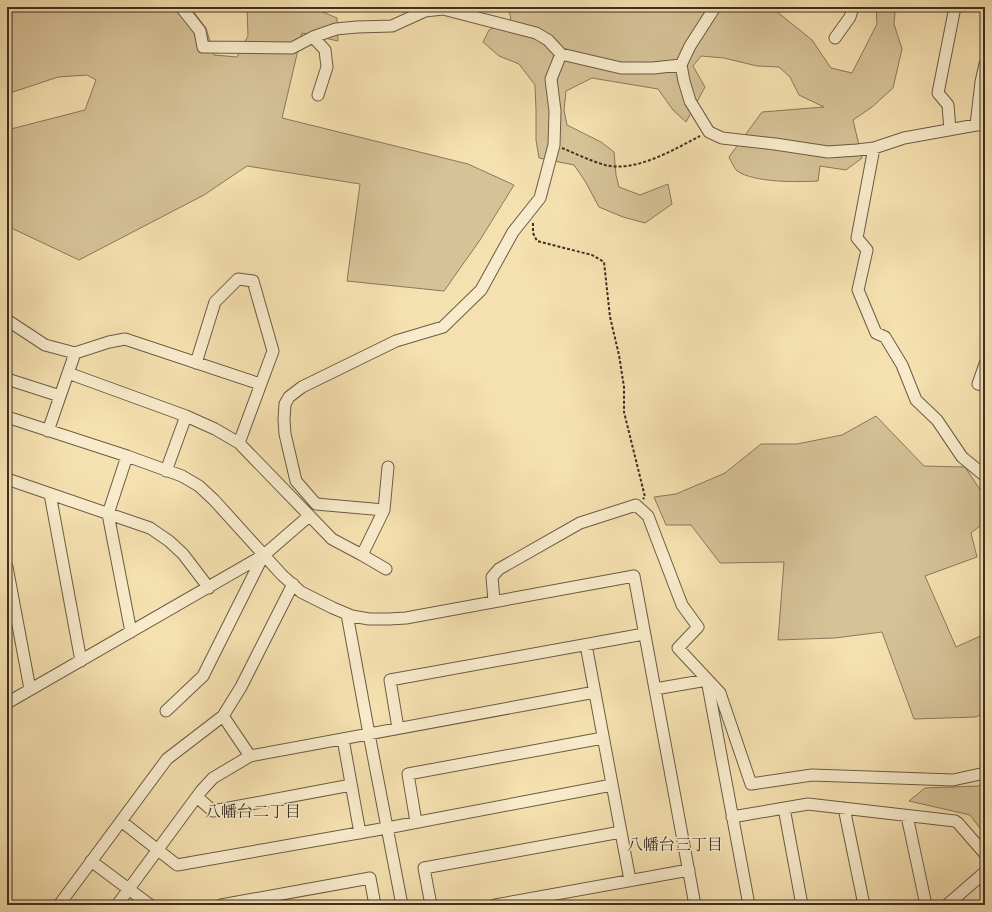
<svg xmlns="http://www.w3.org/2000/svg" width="992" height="912" font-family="'EB Garamond','Noto Serif JP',serif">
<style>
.green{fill:#d6c297;stroke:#8a785d}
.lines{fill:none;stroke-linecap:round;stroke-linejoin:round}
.minor-casing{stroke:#6c5b46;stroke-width:13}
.path{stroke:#3e2f23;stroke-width:2;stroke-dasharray:3 2;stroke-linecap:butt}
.minor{stroke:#f8ebcb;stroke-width:11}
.labels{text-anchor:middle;stroke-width:3;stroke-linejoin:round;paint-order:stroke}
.neighbourhood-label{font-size:16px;fill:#3e2f23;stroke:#f8ebcb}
</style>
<rect width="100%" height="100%" fill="#f5e0af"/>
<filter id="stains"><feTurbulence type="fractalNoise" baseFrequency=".005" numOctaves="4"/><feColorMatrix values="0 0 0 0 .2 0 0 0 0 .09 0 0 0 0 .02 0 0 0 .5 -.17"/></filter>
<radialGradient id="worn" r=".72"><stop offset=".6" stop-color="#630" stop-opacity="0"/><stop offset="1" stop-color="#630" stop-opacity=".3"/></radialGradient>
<path class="green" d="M7 7H60L63 8 79 7H190L206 28 214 55 237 57 248 36 247 7H318V10L337 18 338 41 302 33 282 118 468 164 514 185 480 240 444 291 347 281 360 184 247 166 204 195 79 260 7 226V130L85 110 96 80 87 75 58 77 13 92 7 89Z
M508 7H771L812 40 831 68 852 73 877 24 876 7H921L895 11 894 24 902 49 893 88 872 107 853 120 862 158 846 170 820 166 818 181C797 182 755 183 737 171 734 168 731 161 729 157L762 112 824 107 799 95 790 77 779 67 757 66 724 58 701 56 693 66 705 87 686 122 673 110 658 89 592 78 566 91 564 110 567 125 601 142 614 152 616 175 619 187 640 195 668 184 672 204 645 223 623 217 599 207 585 181 574 165 539 158 536 140V110L535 85 519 64 499 56 483 42 489 30 511 19Z
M876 416 924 466 965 467 985 497V522L971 533 977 557 925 576 956 647 985 634V713L976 717 914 719 882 632 835 638 778 640 784 562 720 563 691 525H666L654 497 676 494 725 473 761 444H797L842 435Z
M985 783V835L970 815 909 801 925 788 978 786Z"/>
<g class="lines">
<defs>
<path id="minor" d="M181 7 200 31 203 47 292 48 313 37 336 29 357 27 392 26 425 11 443 9 536 33 548 40 561 54 621 68H653L681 65 684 81 690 101 709 132 722 138 775 144 828 152 857 150 874 148 904 138 976 125H985
M313 37 325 50 327 67 318 95
M835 38 850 17 853 7
M681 65 690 46 715 7
M976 125 981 82 985 64
M950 130 948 105 938 93 955 7
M874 148 857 238 867 250 858 290 876 333 885 337 902 365 916 400 937 420 962 457 985 476
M7 320 45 345 75 353
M196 363 215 302 238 279 253 281 273 351 239 443
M985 364 978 384 985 386
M68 373 186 416 215 429 239 443 332 539 362 555 386 569
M7 379 60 396
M7 417 127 456 182 476 199 486 214 500 282 575 301 592 333 608 352 616 369 619H389L406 618 634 576 695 905
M48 431 75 353 109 342 125 339 260 384
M127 456 108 514 131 632
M166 471 186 416
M7 479 150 528 169 541 183 554 209 588
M50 494 81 661
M384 510 316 504 296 481 285 434 284 419 285 404 289 397 302 387 396 341 443 327 481 290 513 232 540 198 554 145 555 111 551 79 561 54
M362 555 384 510 388 467
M7 567 30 689
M494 601 492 577 499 569 580 523 636 505 648 516 682 605 698 627 678 648 720 693 751 784 812 775 953 780 985 773
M347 614 369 734 402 905
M586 645 630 880
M707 680 749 905
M655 689 707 680
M7 703 264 555 309 516
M166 711 203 676 263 556
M223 716 250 756
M398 728 390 680 644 634
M343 739 360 833
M197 797 213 811 351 785
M784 808 802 905
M844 808 864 905
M907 816 926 905
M732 817 808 804 955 821 958 823 985 854
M121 821 177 865 387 828 612 785
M416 822 408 774 603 738
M91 861 150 905
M59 905 167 759 223 716 241 687 293 584
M117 905 201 791 213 778 250 756 595 692
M221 905 370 878 375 905
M431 905 424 868 621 832
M495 905 689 870
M947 905 985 872"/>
</defs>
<use href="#minor" class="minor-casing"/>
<path class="path" d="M562 148C576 154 591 161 605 165 635 173 675 149 700 136
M533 223V233L537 241 592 255 604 262 610 317 619 355 624 387V412L645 497 643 499"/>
<use href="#minor" class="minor"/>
</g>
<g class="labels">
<g class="neighbourhood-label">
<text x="253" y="817">八幡台二丁目</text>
<text x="675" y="850">八幡台三丁目</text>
</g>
</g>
<rect width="992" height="912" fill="none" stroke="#f5e0af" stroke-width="24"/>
<rect x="8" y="8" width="976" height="896" fill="none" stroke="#3e2f23" stroke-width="2"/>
<rect x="12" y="12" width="968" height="888" fill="none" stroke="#3e2f23"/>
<rect width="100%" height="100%" filter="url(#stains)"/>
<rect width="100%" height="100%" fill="url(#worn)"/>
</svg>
